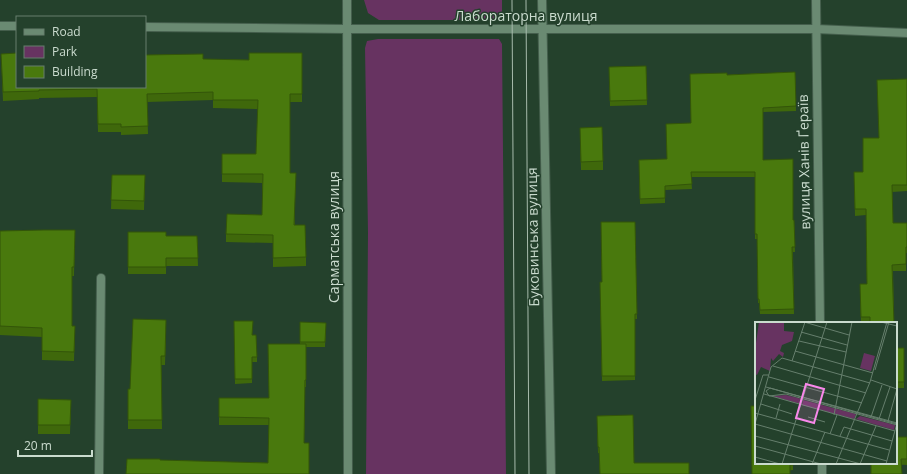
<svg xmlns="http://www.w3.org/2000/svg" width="907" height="474" font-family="'Open Sans',sans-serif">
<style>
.green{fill:#673361}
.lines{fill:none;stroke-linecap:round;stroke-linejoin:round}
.minor-casing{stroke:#445e4c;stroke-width:10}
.minor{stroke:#6a8a72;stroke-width:8}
.tram{stroke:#a7bbac;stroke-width:1}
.wall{fill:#3f680b}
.building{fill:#49790d;stroke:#335509}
.labels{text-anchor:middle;stroke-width:3;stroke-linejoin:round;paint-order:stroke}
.street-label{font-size:14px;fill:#cadbce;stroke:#24412c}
.inset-road{fill:none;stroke:#667f6d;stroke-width:1}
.view{fill:#f888ea;fill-opacity:0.15;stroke:#f888ea;stroke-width:2}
.inset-edge{fill:none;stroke:#cadbce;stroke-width:2}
</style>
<rect width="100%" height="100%" fill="#24412c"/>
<path class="green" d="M364 0H502V14L499 20H379L368 13Z
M378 39H499L502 44 506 474H366L368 233 365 48 367 41Z"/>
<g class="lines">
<defs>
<path id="minor" d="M347 0 348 474
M542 0 551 474
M816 0 820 323
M0 26H17
M145 27 347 29H816L907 33
M822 463V474
M99 474 101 278"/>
</defs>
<use href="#minor" class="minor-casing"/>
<use href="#minor" class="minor"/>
<path class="tram" d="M512 0 515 474
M526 0 529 474"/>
</g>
<path class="wall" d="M302 53V102H290V173L295 225 306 257V266L273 267V243L226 242V234L262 215V183L222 182V154H256L258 109 213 108V100L147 102 148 134 121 135V132H98L97 97 39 98V99L3 101 1 54 17 87 203 59 249 60Z
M646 66 647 105 610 106 609 67Z
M795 72 796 111 763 112V160L793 220H794L795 252H793L794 314H760L759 303H758L757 239H755V177H691L692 189 665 190V203L640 204 639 160 667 159 691 123 727 75Z
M907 79V191L892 192 893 223H907V253H906V271H893L894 323H861L860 284H867L866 215 855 216 854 172H863Z
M580 137 603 161V170H581Z
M112 175H145L144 210 111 209Z
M601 222 636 253V258H635L637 319H635V380L602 381 600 287 602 282Z
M75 230 74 276H72V326H75L74 361 42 360V337L0 335V231Z
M128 232 166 236H197L198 266H166V274H128Z
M234 321 252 335 257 357V362H252V383L235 384Z
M300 322 326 323 325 347H306V387H305L304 443 309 474 160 460 268 463 269 425H219V398H269L300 344Z
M166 329 165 365H161L162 429H128V389H130Z
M896 348H904V388H897L898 437H907V465L871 463Z
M38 399 71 400 70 434H38Z
M633 415 600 474 599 453H598L597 416Z
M793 463V470L752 474Z"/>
<path class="building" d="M17 53V87H145V55L203 54V59L249 60V53H302V94H290V173H296L294 225H305L306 257 273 258V235L226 234 227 214 262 215 263 174H222V154H256L258 100H213V92L147 94 148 126 121 127V124H98L97 89 39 90V91L3 92 1 54Z
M646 66 647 100 610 101 609 67Z
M795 72 796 106 763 108V160L793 159V220H794L795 247H792L794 309 760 310 759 299H758L757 234H755V172H691L692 184 665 186V198L640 199 639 160 667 159 666 124 691 123 690 74 727 73V75Z
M907 79V185H892L893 223H907V247H906V264L892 265 894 323H870V317H861L860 284H867L866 209H855L854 172H863V138H879L877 80Z
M602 127 603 161 581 162 580 128Z
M112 175H145L144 201 111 200Z
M601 222H635L637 314H635V376H602L600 282H602Z
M44 230H75L74 267H72V326H75L74 352 42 351V328L0 326V231Z
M128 232H166V236H197L198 258H166V267H128Z
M133 319 166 320 165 356H161L162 420H128V389H130Z
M234 321H253L252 335H256L257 357H252V379H235Z
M300 322 326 323 325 342H300Z
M268 344H306V380H305L304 443H309V474H126L127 459H160V460L268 463 269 418 219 417V398H269Z
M896 348H904V382H897L898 437H907V459H901L902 474H871V463H896Z
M38 399 71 400 70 425H38Z
M751 406H756V463H793V465H790V474H752Z
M633 415 634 463H689V474H600L599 447H598L597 416Z"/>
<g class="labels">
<g class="street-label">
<text x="526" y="21">Лабораторна вулиця</text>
<text transform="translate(804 162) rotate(-91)" y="5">вулиця Ханів Ґераїв</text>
<text transform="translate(334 237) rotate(-90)" y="5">Сарматська вулиця</text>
<text transform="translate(533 237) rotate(-91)" y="5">Буковинська вулиця</text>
</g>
</g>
<g transform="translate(755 322)">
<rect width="142" height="142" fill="#24412c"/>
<path d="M4 0H29V9L39 10 37 19 27 23 25 29 29 31 28 35 24 32 18 39 16 36 15 49 6 45 2 53 0 52V28ZM109 31 120 34 116 49 105 46ZM31 73 47 77 46 82 17 74ZM48 78 101 92 99 97 47 83ZM105 94 140 103 139 108 101 97Z" fill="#673361"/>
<path class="inset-road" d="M49 0 94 13M126 0 142 4M46 10 92 23M44 19 91 30M40 29 118 51M37 39 50 0M18 44 111 71M120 48 134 0M14 55 107 81M116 58 142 67M11 65 142 101M9 72 140 109M0 78 8 53H14M6 82 37 92M0 91 134 128M79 93 97 0M53 95 70 100M116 95 127 63M21 96 25 82M124 97 135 65M133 99 142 67M0 102 16 45 27 36 115 61M0 102 132 139M142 102 15 66 11 69 14 74 31 72 142 103M75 112 82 93M0 114 106 142M85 114 89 105 137 119M0 124 66 142M0 135 25 142M27 142 72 0M57 142 70 110M81 142 115 60 132 0M105 142 121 104M131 142 142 101"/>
<path class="view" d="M51 62 69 67 59 101 41 96Z"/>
<rect width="142" height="142" class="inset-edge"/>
</g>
<rect x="16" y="16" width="130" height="72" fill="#24412c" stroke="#667f6d"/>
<rect x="24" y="29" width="20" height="6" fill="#6a8a72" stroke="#667f6d"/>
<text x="52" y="36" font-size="12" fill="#cadbce">Road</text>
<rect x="24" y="46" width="20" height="12" fill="#673361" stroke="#667f6d"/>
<text x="52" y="56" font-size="12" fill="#cadbce">Park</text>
<rect x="24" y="66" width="20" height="12" fill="#49790d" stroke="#667f6d"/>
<text x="52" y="76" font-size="12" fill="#cadbce">Building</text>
<path d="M18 450v6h74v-6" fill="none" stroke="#cadbce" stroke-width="2"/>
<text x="24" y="450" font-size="12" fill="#cadbce" stroke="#24412c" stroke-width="3" paint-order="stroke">20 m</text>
</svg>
